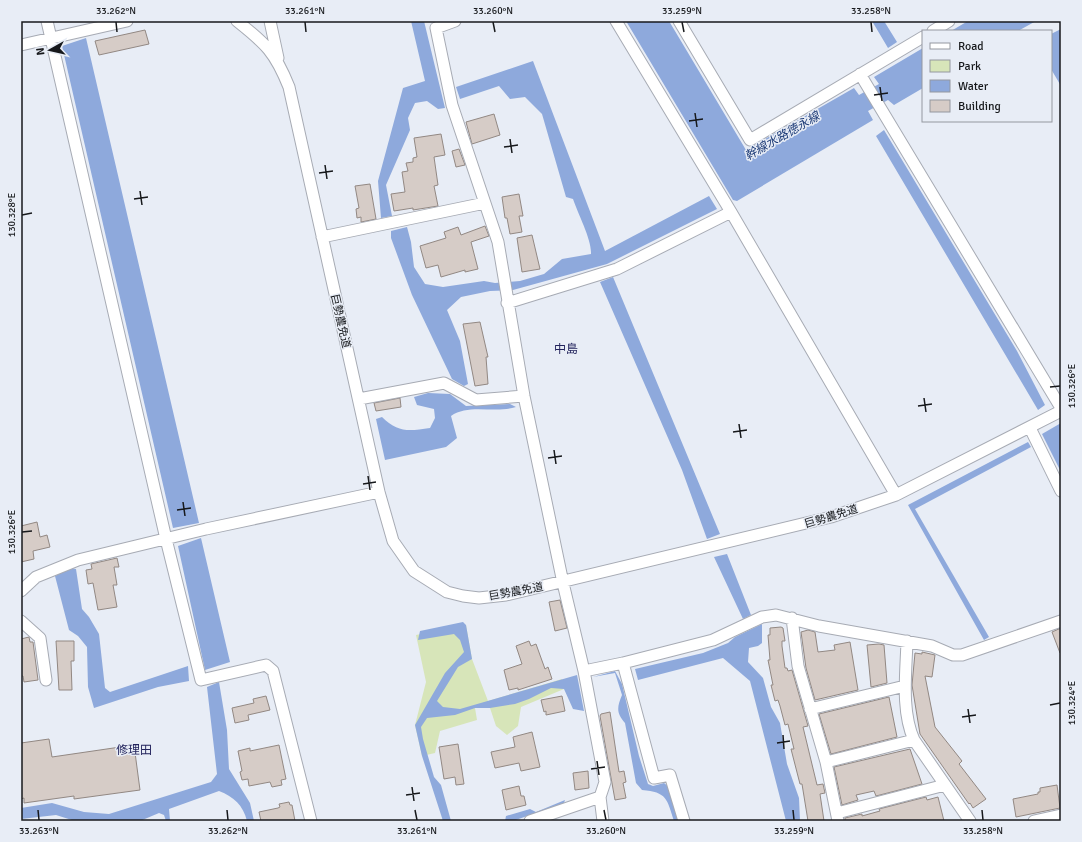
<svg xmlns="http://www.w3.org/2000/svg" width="1082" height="842" font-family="Signika,'Noto Sans JP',sans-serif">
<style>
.green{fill:#d7e5b9}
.water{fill:#8ea9dc}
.building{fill:#d6ccc7;stroke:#928883}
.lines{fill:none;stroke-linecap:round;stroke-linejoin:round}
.minor-casing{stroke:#a7abb4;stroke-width:13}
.minor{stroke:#fff;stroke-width:11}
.ticks{fill:none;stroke:#17191c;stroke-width:1.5}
.labels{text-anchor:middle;stroke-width:3;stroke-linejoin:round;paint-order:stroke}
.street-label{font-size:11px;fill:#17191c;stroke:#e8edf6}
.water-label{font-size:12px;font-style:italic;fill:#1c3a76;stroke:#e8edf6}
.neighbourhood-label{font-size:12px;fill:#22235c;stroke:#e8edf6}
.neatline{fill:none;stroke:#17191c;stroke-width:1.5}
.ticks-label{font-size:10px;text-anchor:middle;fill:#17191c}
</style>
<rect width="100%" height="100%" fill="#e8edf6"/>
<path class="green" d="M466 625 472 659 488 701 562 679 564 689 521 707 518 726 507 735 496 726 490 708H475L477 720 440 731 435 753 422 756 415 725 426 682 416 635Z"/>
<path class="water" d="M411 21H424L445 108 438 109 427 101 415 103 408 118 410 130 386 185 392 216 381 218 378 181 403 88 425 81Z
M626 21H669L746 150 854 88 859 95 879 84 874 77 923 48V88L894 105 888 100 868 111 873 120 737 201 733 200Z
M872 21H884L897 42 888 48Z
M968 21H1036L1018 31H951Z
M1061 29V86L1051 69V34Z
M86 38 199 523 173 528 62 46Z
M533 61 605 251 709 196 717 209 607 264 513 290 490 291 461 297 447 310 460 341 468 384 464 386 452 379 412 295 391 238V231L407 227 411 242 414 267 425 284 443 287 484 281 495 283 520 281 544 274 562 259 591 254C592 240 578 214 573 199L566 197 542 114 525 97 510 99 499 86 460 99 456 87Z
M884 130 1017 351 1045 405 1038 410 876 136Z
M613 277 720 534 707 539 682 470 600 282Z
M428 393 450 394 466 406 510 404 516 407C495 414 469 403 451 416L457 438 446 447 385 460 376 419 382 417C398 433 409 431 430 428L435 418 434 409 417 405 414 397Z
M1061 423V472L1042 434Z
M1028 442 1031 447 915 509 989 637 984 640 908 505Z
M201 538 230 662 205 670 178 546Z
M727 554 751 615 743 619 714 557Z
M70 568 76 569 82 609 89 617 99 634 105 688 110 692 188 666 189 681 158 687 94 708 88 687 87 647 78 636 69 630 55 576Z
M463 622 466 625 472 659 458 667 437 701 443 707 460 709 577 675 584 711 573 709 564 689 551 688 529 699 515 704 490 708H475L455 715 427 718 421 727 423 739 434 777 441 785 451 821H443L422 756 415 725 445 673 464 652 460 640 454 634 418 640 420 631Z
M762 624V643L758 646 749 648 748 662 763 678 771 707 780 723 787 764 799 798 800 821H786L750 681 723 658 638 680 635 669 703 653 728 643 735 637Z
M615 671 622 684 639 756 648 784 653 786 664 783 669 787 679 821H674C667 799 667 792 642 790L636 783 625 723C616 713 617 707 622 695L615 673 593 677Z
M219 682 227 730 229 769 250 803 254 821H247C243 805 234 797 219 791L169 809 170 821H166L164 815 159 813 140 821H75L56 815 21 819V808L52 803 84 812 109 814 211 782 217 774 207 687Z
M565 800 564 803 513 821H505L506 816 530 809 536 812Z"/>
<path class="building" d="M145 30 149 44 99 55 95 41Z
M494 114 500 135 472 144 466 122Z
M441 134 445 155 434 157 438 185 434 186 438 206 413 210V208L394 211 391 194 405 192 402 172 408 171 406 163 413 162V158L417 157 414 138Z
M459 149 465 165 456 167 452 151Z
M370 184 376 219 361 222V217L357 218 356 209 359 208 355 186Z
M519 194 523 216H519L522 232 510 234 507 218H505L502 197Z
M485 226 489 236 471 242 478 269 465 272V270L441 277 438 265 426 268 420 246 446 238 444 232 458 227 461 235Z
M532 235 540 269 522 272 517 238Z
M480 322 488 357H486L488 384 475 386 463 324Z
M400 398 401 407 376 411 374 403Z
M37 522 40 537 47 535 50 547 33 551 34 559 21 562V526Z
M117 558 119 567H114L117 585H113L117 607 98 610 93 583 88 584 86 570 92 569 91 564Z
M560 600 567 628 555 631 549 602Z
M781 627 783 628 785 641H782V646L785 668H787L788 671 792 670 808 726 803 727 817 785 823 784 825 793 820 794 824 821H808L802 784H800L791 749H794L788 724 785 725 780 706 778 700 775 701 771 685H773L768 660H770L768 635H770V628Z
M1061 628V653H1060L1052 632Z
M808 630 815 632 818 652 835 650 834 645 850 642 858 690 815 700 806 668 801 632Z
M29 637 30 642H33L38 680 24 682 23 676H21V639Z
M56 641H74V661H71L72 690H59Z
M529 641 531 646 536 644 545 669 548 667 552 679 518 690V688L509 690 504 670 522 664 516 646Z
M879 644 884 645 887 683 871 687 867 645Z
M922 652 935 655 932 677 925 676 935 727 962 761 959 764 986 799 973 808 970 803 969 804 920 734 912 685 915 653 922 654Z
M266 696 270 710 248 715 249 720 235 723 232 708 254 703 253 699Z
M562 696 565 711 546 715V711L544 712 541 700Z
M889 697 897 737 831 754 819 714Z
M610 712 619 772 624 771 626 782 623 783 626 798 615 800 600 716 601 714Z
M532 732 540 767 521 771 519 763 495 768 491 752 515 747 513 737Z
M49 739 52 757 134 745 140 790 74 799V796L24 803V798L21 799V743Z
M458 744 464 784 456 785 455 777 444 779 439 747Z
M279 745 286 779 281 780 282 785 272 787 270 782 249 786 248 779 242 780 240 772 242 771 238 751 250 748V751Z
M910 749 922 784 876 796 874 791 856 795 858 800 842 805 834 767Z
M588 771 589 788 575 790 573 773Z
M1057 785 1060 808 1016 817 1013 799 1038 794V792H1040V788Z
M519 786 521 796H524L526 805 506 810 502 790Z
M926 797 927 800 938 797 944 821H845V818L862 814V816L880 811 879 809Z
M289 802 290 805H292L295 821H261L259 812 278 808 280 807 279 804Z"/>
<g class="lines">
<defs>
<path id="minor" d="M47 21 166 539 201 680 266 665 273 671 311 821
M237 21C266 44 275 52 289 87L379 492 393 541 414 571 447 592 463 596 479 598 506 595 831 517 896 495 1061 411
M270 21 278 58
M455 21 436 28 452 105 498 242 524 396 563 583 584 671 605 782 600 797 530 821
M616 21 731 212 896 495
M679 21 750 140 923 37
M933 31 949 21
M21 45 127 21
M860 74 1061 408
M322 237 485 203
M507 303 617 269 731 212
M359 399 444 383 476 400 524 396
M1030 428 1061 491
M21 591 36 577 78 560 206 529 379 492
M792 618 798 666 826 762 838 821
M21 621 40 638 46 680
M907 641C906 673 901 711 914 740L970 821
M623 663 654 778 670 775 684 821
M584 671 623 663 713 640 762 617 776 615 819 626 932 646 953 655H962L1061 621
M810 709 905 686
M826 762 914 740
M600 797 603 821
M837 813 945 785
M1034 821 1061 815"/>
</defs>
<use href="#minor" class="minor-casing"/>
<use href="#minor" class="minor"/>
</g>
<path class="ticks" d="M116 22 117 32M305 22 306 32M493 22 495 32M682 22 684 32M871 22 872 32M880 87 882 101M874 95 888 93M695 113 697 127M689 121 703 119M510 139 512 153M504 147 518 145M325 165 327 179M319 173 333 171M140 191 142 205M134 199 148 197M22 215 32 213M1050 387 1060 386M924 398 926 412M918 406 932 404M739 424 741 438M733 432 747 430M554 450 556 464M548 458 562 456M368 476 370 490M363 484 376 482M183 502 185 516M177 510 191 508M22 532 32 531M1050 705 1060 703M968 709 970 723M962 717 976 715M783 735 784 749M777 743 790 741M597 761 599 775M591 769 605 767M412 787 414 801M406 795 420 793M38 810 39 820M227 810 228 820M415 810 417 820M604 810 606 820M793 810 794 820M982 810 983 820"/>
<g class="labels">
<g class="street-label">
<text transform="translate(341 321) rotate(77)" y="4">巨勢農免道</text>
<text transform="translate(831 516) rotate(-17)" y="4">巨勢農免道</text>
<text transform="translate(516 591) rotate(-10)" y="4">巨勢農免道</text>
</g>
<g class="water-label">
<text transform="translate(782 136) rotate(-30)" y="4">幹線水路徳永線</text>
</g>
<g class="neighbourhood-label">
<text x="566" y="353">中島</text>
<text x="134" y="754">修理田</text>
</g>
</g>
<rect width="1082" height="842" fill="none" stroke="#e8edf6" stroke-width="44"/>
<rect x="922" y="30" width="130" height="92" fill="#e8edf6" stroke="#94989f"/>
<rect x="930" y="43" width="20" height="6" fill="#ffffff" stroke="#94989f"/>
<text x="958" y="50" font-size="12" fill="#17191c">Road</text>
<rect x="930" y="60" width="20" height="12" fill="#d7e5b9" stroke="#94989f"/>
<text x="958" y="70" font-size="12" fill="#17191c">Park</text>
<rect x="930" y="80" width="20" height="12" fill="#8ea9dc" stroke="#94989f"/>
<text x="958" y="90" font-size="12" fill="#17191c">Water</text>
<rect x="930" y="100" width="20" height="12" fill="#d6ccc7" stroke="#94989f"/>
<text x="958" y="110" font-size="12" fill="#17191c">Building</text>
<g transform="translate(50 50) rotate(262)" stroke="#e8edf6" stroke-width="3" paint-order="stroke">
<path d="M0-3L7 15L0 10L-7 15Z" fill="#17191c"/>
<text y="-6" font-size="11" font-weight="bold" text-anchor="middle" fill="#17191c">N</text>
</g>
<rect x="22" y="22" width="1038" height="798" class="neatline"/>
<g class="ticks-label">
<text x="116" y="14">33.262°N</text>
<text x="305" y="14">33.261°N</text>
<text x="493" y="14">33.260°N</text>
<text x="682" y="14">33.259°N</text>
<text x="871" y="14">33.258°N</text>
<text transform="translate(11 215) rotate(-90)" y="4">130.328°E</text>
<text transform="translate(1071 386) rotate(-90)" y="4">130.326°E</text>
<text transform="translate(11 532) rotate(-90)" y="4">130.326°E</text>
<text transform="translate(1071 703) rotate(-90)" y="4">130.324°E</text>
<text x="39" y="834">33.263°N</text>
<text x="228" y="834">33.262°N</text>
<text x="417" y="834">33.261°N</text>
<text x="606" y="834">33.260°N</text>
<text x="794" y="834">33.259°N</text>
<text x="983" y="834">33.258°N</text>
</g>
</svg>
